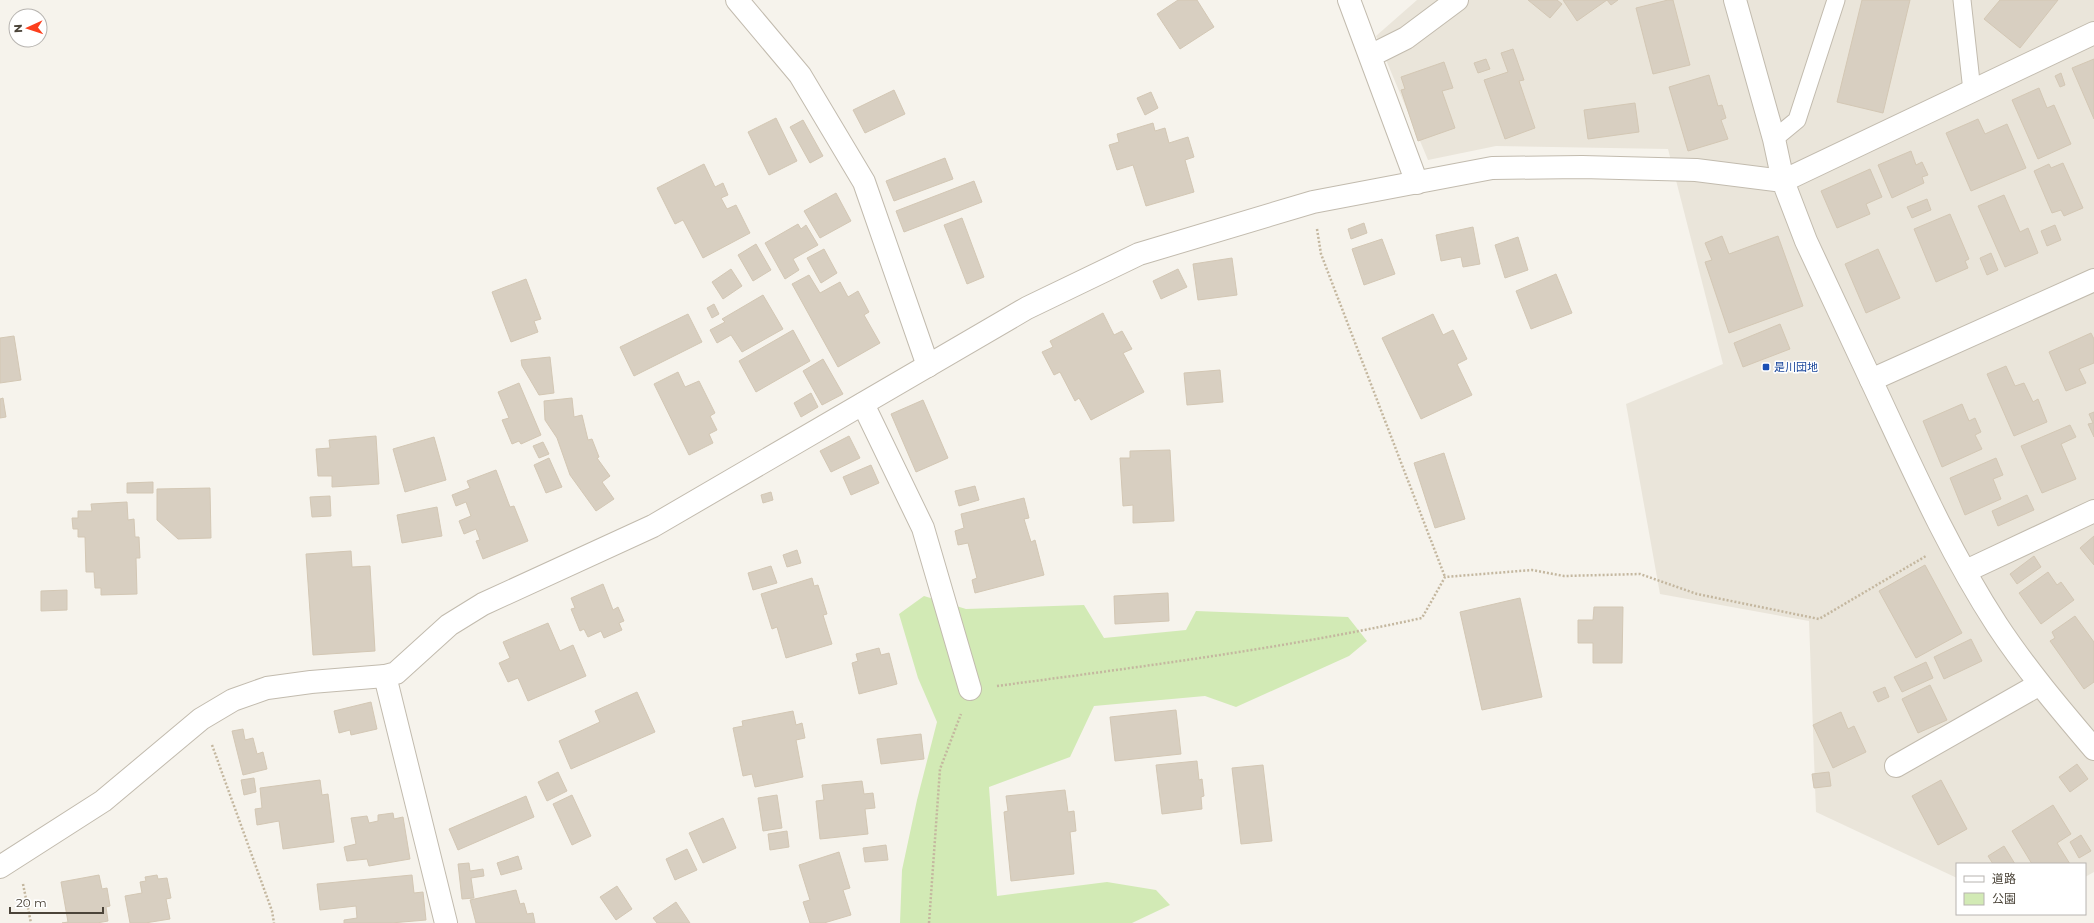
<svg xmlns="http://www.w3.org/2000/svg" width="2094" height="923" font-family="Montserrat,'Noto Sans JP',sans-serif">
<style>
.residential{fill:#eae5da}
.green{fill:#d2eab5}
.building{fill:#d8cfc1;stroke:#d3c7b4}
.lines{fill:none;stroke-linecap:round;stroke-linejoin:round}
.service-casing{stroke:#c2bbae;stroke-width:19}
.minor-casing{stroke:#c2bbae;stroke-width:24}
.tertiary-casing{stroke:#c2bbae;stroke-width:24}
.path{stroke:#c4b79f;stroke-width:2.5;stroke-dasharray:2 2;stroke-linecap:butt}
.service{stroke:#fff;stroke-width:17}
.minor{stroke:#fff;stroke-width:22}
.tertiary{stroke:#fff;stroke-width:22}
.transit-dot{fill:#1a4fb4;stroke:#fff;stroke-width:1.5}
.labels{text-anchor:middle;stroke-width:3;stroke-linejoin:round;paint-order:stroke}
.transit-label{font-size:11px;fill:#164399;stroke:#fff;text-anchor:start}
</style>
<rect width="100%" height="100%" fill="#f6f3ec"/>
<path class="residential" d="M1417 0H2094V872L2085 877V864H1957V878L1816 812 1809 621 1660 594 1626 404 1723 364 1668 149 1496 146 1428 160 1376 36Z"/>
<path class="green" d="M924 596 966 609 1084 605 1104 638 1186 630 1196 611 1348 617 1367 641 1349 656 1236 707 1205 696 1094 706 1070 757 989 787 997 896 1107 882 1156 890 1170 905 1132 923H900L902 870 917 800 937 722 918 678 899 614Z"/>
<path class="building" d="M1178 0H1197L1214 27 1180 49 1157 14Z
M1528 0H1557L1562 4 1550 18Z
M1563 0H1618L1611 5 1607 0 1577 21Z
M1668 0H1673L1690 65 1653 74 1636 8Z
M1862 0H1910L1883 113 1837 102Z
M2000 0H2058L2020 48 1984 19Z
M1513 49 1524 80 1519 81 1535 128 1505 139 1484 80 1508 72 1501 53Z
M1486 59 1490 69 1478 73 1474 63Z
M2094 59V119L2072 68Z
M1444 62 1453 88 1442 91 1455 128 1418 141 1401 90 1405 89 1401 77Z
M2061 73 2065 85 2060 87 2055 76Z
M1709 75 1718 106 1722 105 1726 118 1721 120 1728 139 1688 151 1669 87Z
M2039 88 2047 108 2054 105 2071 144 2038 159 2012 100Z
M894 90 905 114 865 133 853 110Z
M1151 92 1158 108 1145 115 1137 98Z
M1635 103 1639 132 1588 139 1584 110Z
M776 118 797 161 769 175 748 132Z
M1978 119 1985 134 2007 124 2026 168 1971 191 1946 133Z
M803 120 823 156 810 163 790 127Z
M1153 123 1155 131 1165 128 1169 143 1188 137 1194 157 1185 160 1194 192 1146 206 1133 165 1117 170 1109 145 1119 142 1117 134Z
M1911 151 1916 165 1922 162 1928 175 1922 177 1924 183 1892 198 1878 165Z
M945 158 953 179 894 201 886 181Z
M2063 163 2083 208 2064 216 2061 210 2052 213 2034 171 2049 164 2051 168Z
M704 164 715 187 723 183 728 195 721 198 727 209 736 205 750 233 703 258 683 220 675 224 657 188Z
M1870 169 1882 197 1866 204 1870 214 1837 228 1821 191Z
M974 181 982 202 904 232 896 211Z
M836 193 851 221 820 238 804 211Z
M2004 195 2020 232 2028 228 2038 253 2005 267 1978 206Z
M1927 199 1931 210 1912 218 1907 207Z
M1950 214 1969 259 1965 261 1968 268 1936 282 1914 229Z
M962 218 984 277 967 284 944 225Z
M1364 223 1367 233 1351 239 1348 229Z
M798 224 801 229 806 225 818 245 793 259 799 270 785 279 765 243Z
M2055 225 2061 240 2047 246 2041 231Z
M1473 227 1480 264 1463 267 1461 257 1441 261 1436 235Z
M1722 236 1729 254 1778 236 1803 306 1729 333 1705 262 1712 260 1705 243Z
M1518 237 1528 270 1505 278 1495 245Z
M1382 239 1395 274 1364 285 1352 249Z
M756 244 771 270 753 281 738 255Z
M824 249 837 273 821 283 807 258Z
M1878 249 1900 298 1866 313 1845 264Z
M1991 253 1998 270 1987 275 1980 258Z
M1232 258 1237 295 1198 300 1193 264Z
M731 269 742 286 723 299 712 282Z
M1178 269 1187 287 1161 299 1153 281Z
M1556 274 1572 313 1531 329 1516 291Z
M809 275 820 293 840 282 848 297 858 291 869 312 864 315 880 343 838 367 792 284Z
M526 279 541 319 534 321 538 332 511 342 492 292Z
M763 295 783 329 742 352 731 335 717 343 710 330 725 322 722 319Z
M714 304 719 314 712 318 707 308Z
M1103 313 1114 335 1122 331 1132 349 1123 353 1144 392 1091 420 1079 398 1075 401 1060 372 1054 375 1042 352 1053 347 1050 341Z
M688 314 702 342 634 376 620 347Z
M1433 314 1443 335 1453 330 1467 359 1457 364 1472 395 1421 419 1382 338Z
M1780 324 1790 349 1743 367 1734 343Z
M793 330 810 361 756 392 739 361Z
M2091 333 2094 339V363L2079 369 2086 383 2066 391 2049 352Z
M14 336 21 380 0 383V338Z
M550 357 554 393 539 395 522 366 521 360Z
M823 359 843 394 822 405 803 371Z
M2006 366 2015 386 2024 383 2033 402 2038 399 2047 422 2014 436 1987 374Z
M1220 370 1223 402 1187 405 1184 373Z
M678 372 685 387 699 381 715 413 710 416 717 430 709 434 713 443 689 455 654 384Z
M519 383 541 435 521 444 519 441 512 444 502 420 509 418 498 392Z
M811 393 818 407 801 417 794 403Z
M3 398 6 417 0 418V399Z
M572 398 574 417 582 415 588 440 592 439 599 457 597 458 610 476 602 482 614 499 596 511 570 475 557 438 545 420 544 401Z
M923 400 948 458 916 472 891 414Z
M1962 404 1969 421 1975 418 1981 432 1975 435 1982 449 1942 467 1923 421Z
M2094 412V437L2088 424 2093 423 2089 414Z
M2070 425 2076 437 2061 444 2076 479 2042 493 2021 446Z
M376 436 379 484 332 487V476H318L316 449 330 448 329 440Z
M849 436 860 458 831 472 820 451Z
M434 437 446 480 405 492 393 449Z
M543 442 549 454 539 458 533 446Z
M1170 450 1174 521 1133 523V505L1123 506 1120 458H1130V451Z
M1444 453 1465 519 1435 528 1414 463Z
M549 458 562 487 546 493 534 465Z
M1996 458 2003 475 1993 479 2001 499 1965 515 1950 478Z
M871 465 879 483 851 495 843 477Z
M496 470 510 507 514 506 528 541 483 559 476 541 480 540 476 529 464 534 459 521 471 516 466 502 456 506 452 495 470 488 467 481Z
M153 482V493H127V483Z
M975 486 979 500 959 506 955 491Z
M210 488 211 538 178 539 157 520V489Z
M771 492 773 500 763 503 761 495Z
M2027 495 2034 510 1998 526 1992 511Z
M330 496 331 516 312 517 310 497Z
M1024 498 1029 518 1024 519 1031 542 1035 540 1044 575 975 593 972 580 977 578 968 543 958 545 955 531 964 528 961 514Z
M127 502 128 520 134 519 135 537H139L140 558H136L137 594 101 595V588H95L94 572H86L85 537H78V529H73L72 518H78V511H92L91 504Z
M437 507 442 536 402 543 397 515Z
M2094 536V565L2080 548Z
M797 550 801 563 787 567 783 555Z
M351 551 352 567 370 566 375 651 313 655 306 554Z
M2034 556 2041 567 2017 584 2010 574Z
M1925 565 1962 633 1916 658 1879 591Z
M771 566 777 583 753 590 748 573Z
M2048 572 2057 585 2061 582 2074 600 2041 624 2019 593Z
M812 578 814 586 818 585 827 614 823 615 832 644 786 658 777 627 772 629 761 594Z
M603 584 613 610 618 607 624 621 619 623 622 630 604 638 601 631 588 637 584 629 580 631 571 609 575 608 571 598Z
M67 590V610L41 611V591Z
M1168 593 1169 621 1115 624 1114 596Z
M1520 598 1542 697 1482 710 1460 612Z
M1594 607H1623L1622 663H1593V643H1578V620H1593Z
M2075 616 2094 642V682L2084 689 2050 641 2055 638 2052 632Z
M548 623 560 651 573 645 586 676 528 701 518 678 508 682 499 663 510 658 503 642Z
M1971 639 1982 661 1944 679 1934 657Z
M879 648 881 655 889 653 897 684 859 694 852 663 858 661 856 654Z
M1926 662 1933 678 1902 692 1894 677Z
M1930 685 1947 720 1918 733 1902 699Z
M1885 687 1889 697 1878 702 1873 692Z
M637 692 655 732 571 769 559 741 600 722 595 711Z
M371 702 377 729 351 735 350 730 339 733 334 711Z
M1176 710 1181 754 1115 761 1110 717Z
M793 711 796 725 802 723 805 738 796 740 803 777 755 787 752 774 743 776 733 728 743 726 742 721Z
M1841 712 1848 729 1854 726 1866 752 1833 768 1813 725Z
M243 729 245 740 253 738 257 754 263 752 267 769 243 775 232 731Z
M921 734 924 759 881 764 877 739Z
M1197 761 1199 780 1202 779 1204 796 1201 797 1202 809 1162 814 1156 765Z
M2077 764 2088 779 2070 792 2059 777Z
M1263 765 1272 841 1241 844 1232 768Z
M558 772 567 791 547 801 538 782Z
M1829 772 1831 786 1814 788 1812 774Z
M254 778 256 792 244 795 241 780Z
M320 780 322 795 328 794 334 842 283 849 279 821 257 825 255 809 262 808 260 788Z
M1941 780 1967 829 1938 845 1912 796Z
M862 781 864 794 873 793 875 808 865 809 868 834 820 839 816 801 824 800 822 785Z
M1065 790 1068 812 1074 811 1076 831 1070 832 1074 874 1011 881 1004 812 1008 811 1006 796Z
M572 795 591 836 572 845 553 804Z
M777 795 782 828 763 831 758 798Z
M526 796 534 817 458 850 449 829Z
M2053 805 2071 834 2057 843 2070 864H2032L2012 831Z
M393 813 394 819 403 817 410 859 369 866 367 859 347 861 344 847 356 844 351 818 367 816 369 823 378 821V815Z
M723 818 736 848 703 863 689 833Z
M787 831 789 847 770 850 768 834Z
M2081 835 2091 851 2079 858 2070 842Z
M886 845 888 860 865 862 863 848Z
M2004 846 2015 864H1993L1988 856Z
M687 849 697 870 675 880 666 859Z
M839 852 850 888 843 890 851 915 824 923H810L803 902 810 900 799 865Z
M518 856 522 869 501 875 497 863Z
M469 863 470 871 483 869 484 876 471 878 474 898 462 899 458 864Z
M99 875 102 889 107 888 110 906 106 907 108 921 97 923H62L68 922 61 882Z
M157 875 158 879 167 878 171 898 166 899 170 919 145 923H130L125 896 142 893 140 882 146 881 145 877Z
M412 875 414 893 423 892 426 920 391 923H344V920L357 918 356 906 320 910 317 884Z
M617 886 632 909 616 920 600 897Z
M516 890 520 904 524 903 527 914 533 913 535 923H476L470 900Z
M676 902 690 923H657L653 918Z"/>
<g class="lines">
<defs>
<path id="service" d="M1962 0 1972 91
M1774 139 1797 120 1836 0"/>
<path id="minor" d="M737 0 800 75 864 182 928 366
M1349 0 1417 183
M1735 0 1774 139 1783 181 2094 33
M1370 56 1406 38 1457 0
M1871 380C1910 463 1947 548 1997 625 2026 669 2060 709 2094 749
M863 404 923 528 970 689
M1966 571 2094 511
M385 676 446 923
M1896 766 2040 684"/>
<path id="tertiary" d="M0 867 103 801 201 719 233 700 267 688 311 682 385 676 396 673 449 625 483 604 653 526 1027 308 1139 254 1313 202 1492 168 1582 167 1696 170 1783 181 1806 241 1871 380 2094 280"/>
</defs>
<use href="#service" class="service-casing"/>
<use href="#minor" class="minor-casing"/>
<use href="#tertiary" class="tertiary-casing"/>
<path class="path" d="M1317 229 1321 254 1445 577
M997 686C1139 667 1281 649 1422 618L1445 577 1532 570 1564 576 1640 574 1697 594 1819 619 1926 556
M212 745 272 911 274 923
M23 884 31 923
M929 923 940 769 961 714"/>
<use href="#service" class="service"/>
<use href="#minor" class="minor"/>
<use href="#tertiary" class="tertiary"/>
</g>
<rect class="transit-dot" x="1762" y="363" width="8" height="8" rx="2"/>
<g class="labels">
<g class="transit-label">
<text x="1774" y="371">是川団地</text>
</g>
</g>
<rect x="1956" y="863" width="130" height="52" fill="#ffffff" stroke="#b7b4b0"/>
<rect x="1964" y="876" width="20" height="6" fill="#ffffff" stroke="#b7b4b0"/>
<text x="1992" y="883" font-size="12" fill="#4b4439">道路</text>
<rect x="1964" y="893" width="20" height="12" fill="#d2eab5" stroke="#b7b4b0"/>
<text x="1992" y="903" font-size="12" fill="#4b4439">公園</text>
<g transform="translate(28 28) rotate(267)"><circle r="19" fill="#ffffff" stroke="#b7b4b0"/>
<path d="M0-3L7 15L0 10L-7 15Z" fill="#fc3f1d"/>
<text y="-6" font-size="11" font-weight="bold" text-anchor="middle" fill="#4b4439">N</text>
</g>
<path d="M10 907v6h93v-6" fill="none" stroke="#4b4439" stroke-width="2"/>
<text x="16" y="907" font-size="12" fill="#4b4439" stroke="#ffffff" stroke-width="3" paint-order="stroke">20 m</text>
</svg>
